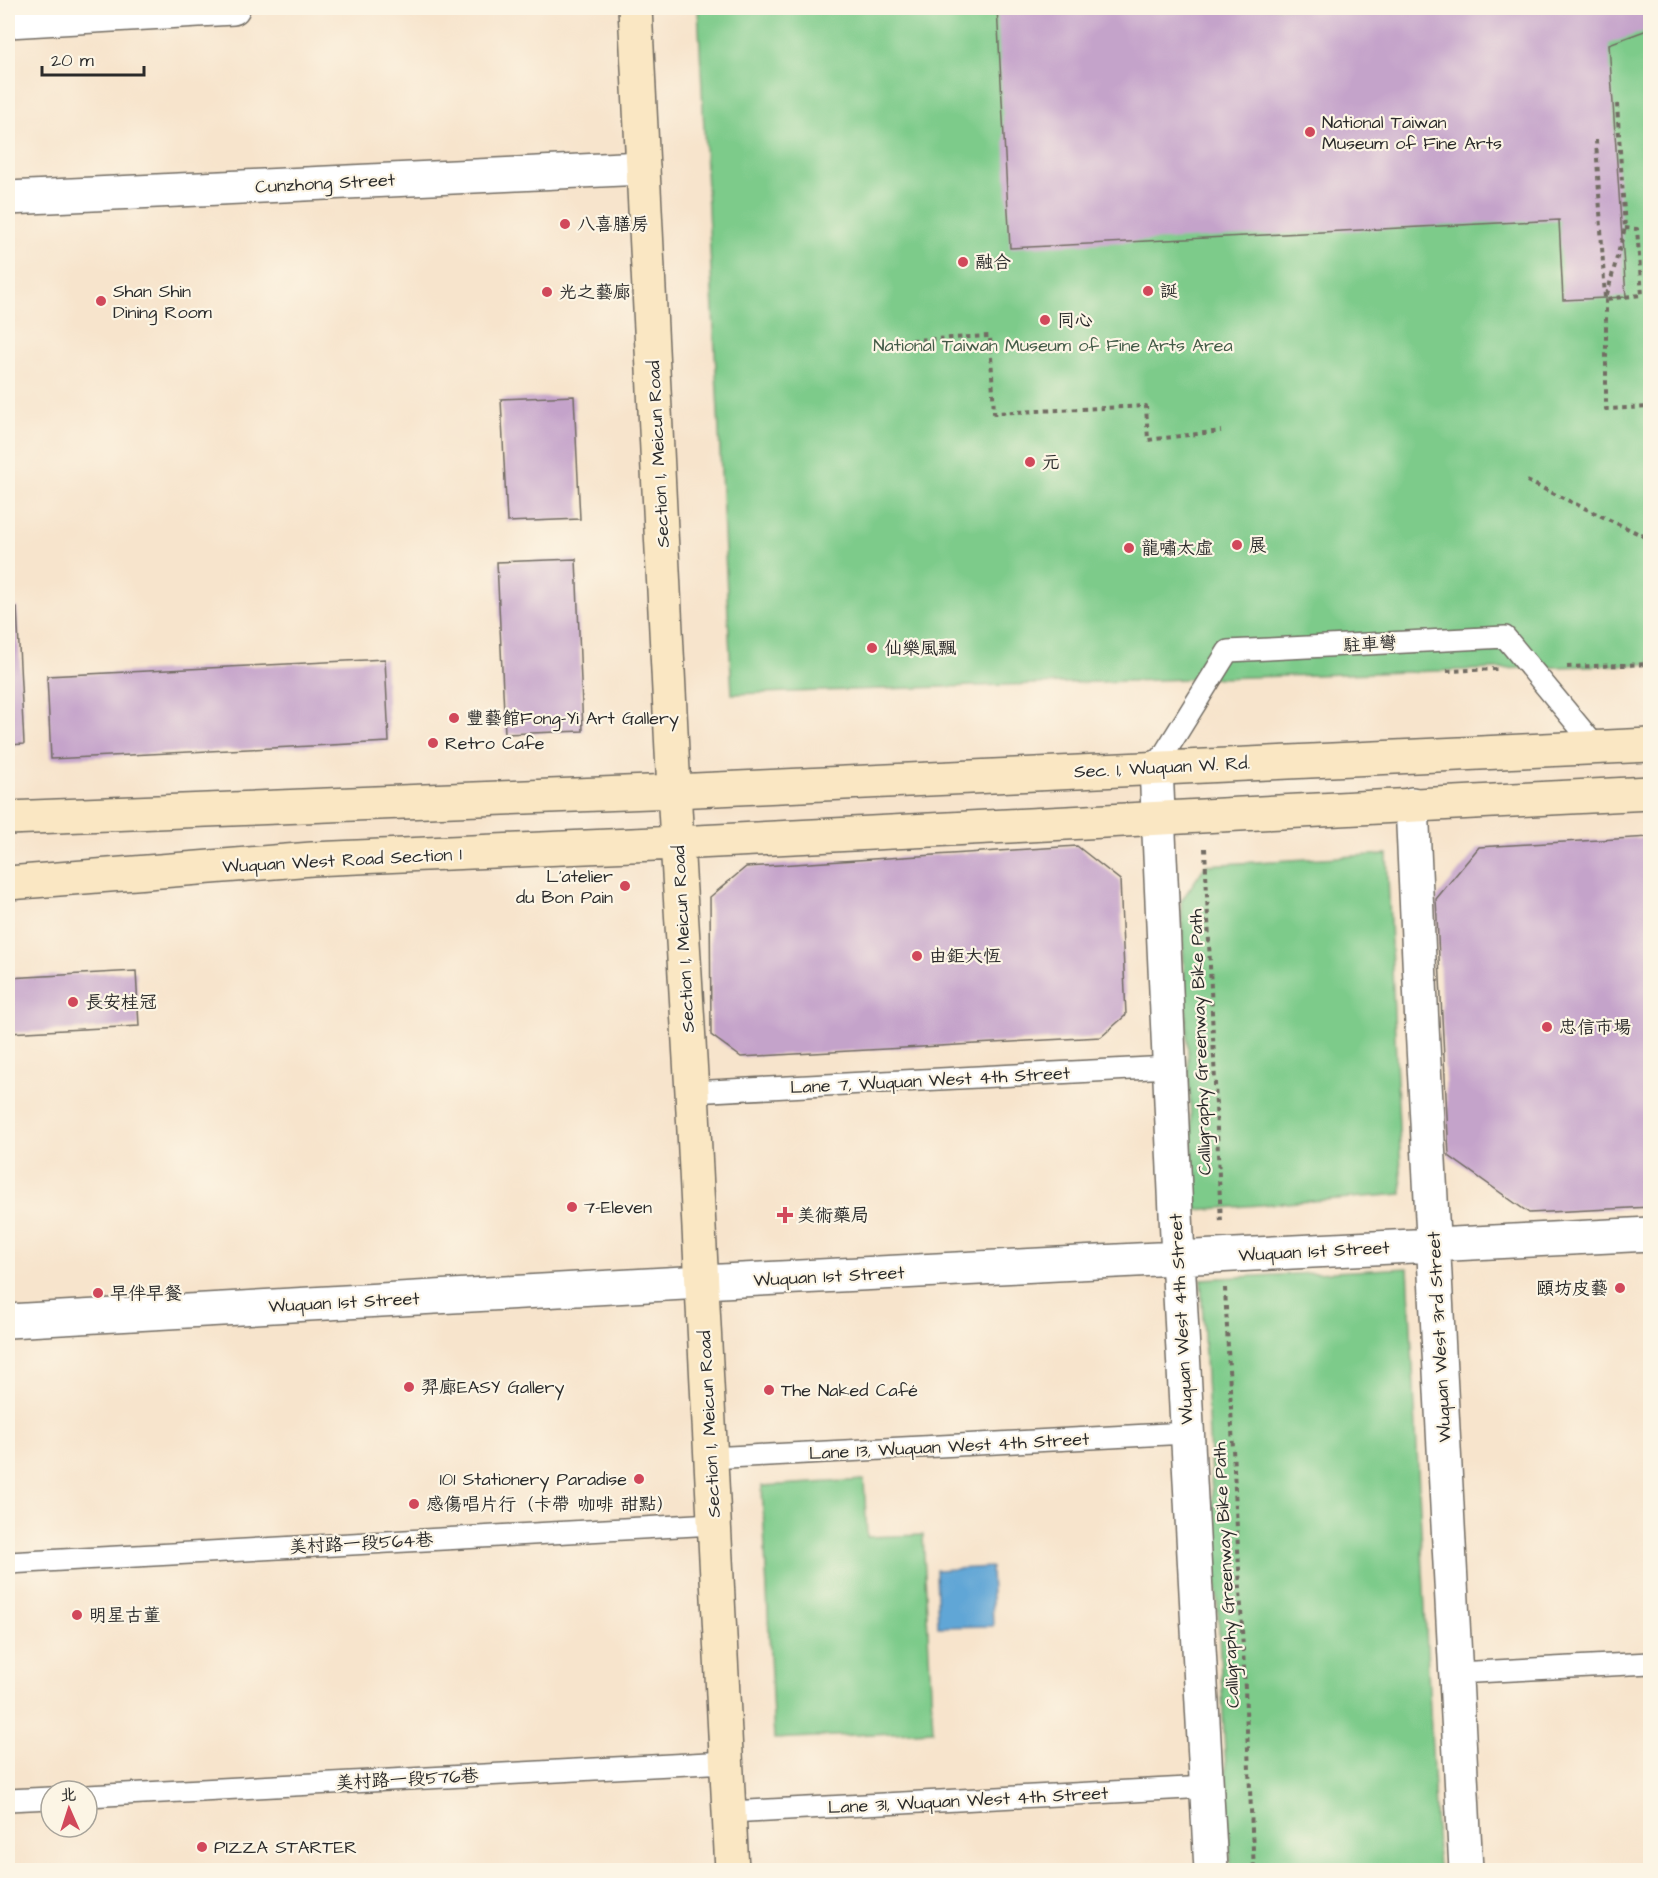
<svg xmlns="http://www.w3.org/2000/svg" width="1658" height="1878" font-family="'Architects Daughter','LXGW WenKai TC',sans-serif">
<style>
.green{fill:#7dcb8a;stroke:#547b5a;stroke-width:1.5}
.water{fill:#60a6d6;stroke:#466880;stroke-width:1.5}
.building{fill:#c4a3ca}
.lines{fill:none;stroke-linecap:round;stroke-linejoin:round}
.lane-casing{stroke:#726c63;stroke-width:24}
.street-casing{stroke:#726c63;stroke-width:36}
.secondary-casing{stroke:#726c63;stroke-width:36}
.path{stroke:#726c63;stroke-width:4;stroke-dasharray:4.5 4.5;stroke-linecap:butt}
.lane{stroke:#fff;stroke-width:21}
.street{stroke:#fff;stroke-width:33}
.secondary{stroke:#fae7c3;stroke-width:33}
.path-bridge{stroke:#726c63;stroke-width:4;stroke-dasharray:4.5 4.5;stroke-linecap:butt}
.poi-dot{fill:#d1495b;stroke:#fcf5e5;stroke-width:2}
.labels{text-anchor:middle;stroke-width:4.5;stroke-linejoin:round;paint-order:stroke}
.poi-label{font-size:18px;fill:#2b2b2b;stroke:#fcf5e5;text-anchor:start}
.street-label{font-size:18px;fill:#2b2b2b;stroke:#fcf5e5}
.park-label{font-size:18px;fill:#445b48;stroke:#fcf5e5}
</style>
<rect width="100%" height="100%" fill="#fcf5e5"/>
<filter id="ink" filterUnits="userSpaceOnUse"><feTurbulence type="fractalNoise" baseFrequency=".0167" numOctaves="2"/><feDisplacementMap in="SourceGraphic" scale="12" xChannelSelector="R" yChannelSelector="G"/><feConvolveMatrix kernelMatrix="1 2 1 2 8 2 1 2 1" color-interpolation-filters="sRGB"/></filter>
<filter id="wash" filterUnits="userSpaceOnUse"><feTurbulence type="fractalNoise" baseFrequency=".008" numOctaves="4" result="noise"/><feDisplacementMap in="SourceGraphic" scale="24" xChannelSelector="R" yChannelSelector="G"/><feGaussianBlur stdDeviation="1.35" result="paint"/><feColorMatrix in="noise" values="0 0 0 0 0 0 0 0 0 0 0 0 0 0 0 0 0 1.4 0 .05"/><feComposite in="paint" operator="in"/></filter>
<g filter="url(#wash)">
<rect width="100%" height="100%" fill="#f7e4cc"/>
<path class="green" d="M698 8H1650V664L732 694Z
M1387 854 1402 1194 1195 1210 1181 901 1206 865Z
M1408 1268 1438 1870H1231L1201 1279Z
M864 1480 867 1537 923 1535 933 1731 774 1739 762 1486Z"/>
<path class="water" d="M991 1567 993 1626 938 1627 936 1570Z"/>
<g id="blocks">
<path class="building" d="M997 8H1650V29L1609 44 1626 297 1563 300 1559 220 1010 248Z
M574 396 580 519 507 522 501 399Z
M576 559 583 731 505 734 497 562Z
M17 607 24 744 8 745V608Z
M385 659 389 742 51 759 47 676Z
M1650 837V1207L1529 1213 1449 1156 1436 899 1479 847Z
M1077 846 1120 880 1126 1015 1101 1037 741 1057 711 1035 710 897 746 867Z
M136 971 139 1026 8 1033V978Z"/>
</g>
</g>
<g filter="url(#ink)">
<use href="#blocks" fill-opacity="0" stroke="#726c63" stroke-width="1.5"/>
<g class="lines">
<defs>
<path id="lane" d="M1156 767 1228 651 1505 637 1596 747
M692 1092 1169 1067
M710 1458 1187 1433
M8 1563 714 1524
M1456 1673 1650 1663
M87 1796 727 1762
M8 1800 51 1798
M730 1812 1207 1787"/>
<path id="street" d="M8 21 233 8
M8 198 643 168
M1156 767 1178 1258 1211 1870
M1412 804 1422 1026 1466 1870
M8 1321 702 1282 1650 1234"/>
<path id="secondary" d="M635 8 674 791 692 1092 732 1870
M8 818 674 791 1650 745
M8 883 312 859 677 843 1650 793"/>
</defs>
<use href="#lane" class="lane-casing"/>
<use href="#street" class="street-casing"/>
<use href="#secondary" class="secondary-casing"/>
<path class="path" d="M1617 104 1625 228 1606 298V409L1650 407
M1625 228 1637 229 1642 295
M894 341 990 336 994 413 1146 406 1148 440 1221 431
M1527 481 1650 539
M1567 667 1650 664
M1447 671 1497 669
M1205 848 1221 1224
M1225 1288 1254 1870"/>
<use href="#lane" class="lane"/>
<use href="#street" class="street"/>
<use href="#secondary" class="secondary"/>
<path class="path-bridge" d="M1596 140 1605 299 1642 295"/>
</g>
</g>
<g class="poi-dot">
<circle cx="1310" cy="132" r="6"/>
<circle cx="565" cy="224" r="6"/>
<circle cx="963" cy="262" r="6"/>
<circle cx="1148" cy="291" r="6"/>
<circle cx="547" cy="292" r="6"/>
<circle cx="101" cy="301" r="6"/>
<circle cx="1045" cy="320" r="6"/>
<circle cx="1030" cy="462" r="6"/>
<circle cx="1237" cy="545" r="6"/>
<circle cx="1129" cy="548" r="6"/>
<circle cx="872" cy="648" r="6"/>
<circle cx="454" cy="718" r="6"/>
<circle cx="433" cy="743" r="6"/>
<circle cx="625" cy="886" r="6"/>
<circle cx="917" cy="956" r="6"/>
<circle cx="73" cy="1002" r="6"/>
<circle cx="1547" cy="1027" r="6"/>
<circle cx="572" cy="1207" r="6"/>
<path d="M782 1206h6v6h6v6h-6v6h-6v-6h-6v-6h6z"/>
<circle cx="1620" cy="1288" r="6"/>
<circle cx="98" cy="1293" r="6"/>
<circle cx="409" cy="1387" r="6"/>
<circle cx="769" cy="1390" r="6"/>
<circle cx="639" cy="1479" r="6"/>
<circle cx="414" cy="1504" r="6"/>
<circle cx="77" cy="1615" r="6"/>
<circle cx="202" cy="1847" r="6"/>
</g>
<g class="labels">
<g class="poi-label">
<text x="1322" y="128">National Taiwan<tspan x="1322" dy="21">Museum of Fine Arts</tspan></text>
<text x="577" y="230">八喜膳房</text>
<text x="975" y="268">融合</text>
<text x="113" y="297">Shan Shin<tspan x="113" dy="21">Dining Room</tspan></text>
<text x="1160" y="297">誕</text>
<text x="559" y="298">光之藝廊</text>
<text x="1057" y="326">同心</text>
<text x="1042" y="468">元</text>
<text x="1249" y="551">展</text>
<text x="1141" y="554">龍嘯太虛</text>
<text x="884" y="654">仙樂風飄</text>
<text x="466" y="724">豐藝館Fong-Yi Art Gallery</text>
<text x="445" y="749">Retro Cafe</text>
<text x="613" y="882" text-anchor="end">L'atelier<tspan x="613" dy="21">du Bon Pain</tspan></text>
<text x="929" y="962">由鉅大恆</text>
<text x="85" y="1008">長安桂冠</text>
<text x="1559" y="1033">忠信市場</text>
<text x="584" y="1213">7-Eleven</text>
<text x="797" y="1221">美術藥局</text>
<text x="1608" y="1294" text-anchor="end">頤坊皮藝</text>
<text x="110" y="1299">早伴早餐</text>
<text x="421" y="1393">羿廊EASY Gallery</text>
<text x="781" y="1396">The Naked Café</text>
<text x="627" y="1485" text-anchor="end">101 Stationery Paradise</text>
<text x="426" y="1510">感傷唱片行（卡帶 咖啡 甜點）</text>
<text x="89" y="1621">明星古董</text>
<text x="214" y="1853">PIZZA STARTER</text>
</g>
<g class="street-label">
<text transform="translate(325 183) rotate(-3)" y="6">Cunzhong Street</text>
<text transform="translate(658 454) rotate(-93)" y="6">Section 1, Meicun Road</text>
<text transform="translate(1370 644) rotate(-3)" y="6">駐車彎</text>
<text transform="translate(1162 767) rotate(-3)" y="6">Sec. 1, Wuquan W. Rd.</text>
<text transform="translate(342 860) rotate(-3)" y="6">Wuquan West Road Section 1</text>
<text transform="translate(683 939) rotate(-93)" y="6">Section 1, Meicun Road</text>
<text transform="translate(1200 1042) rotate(-92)" y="6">Calligraphy Greenway Bike Path</text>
<text transform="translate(930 1080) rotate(-3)" y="6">Lane 7, Wuquan West 4th Street</text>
<text transform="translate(1314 1251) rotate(-3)" y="6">Wuquan 1st Street</text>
<text transform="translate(829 1276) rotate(-3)" y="6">Wuquan 1st Street</text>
<text transform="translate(344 1302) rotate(-3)" y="6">Wuquan 1st Street</text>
<text transform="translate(1181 1319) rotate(-93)" y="6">Wuquan West 4th Street</text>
<text transform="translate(1439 1337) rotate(-93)" y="6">Wuquan West 3rd Street</text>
<text transform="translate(709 1424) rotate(-93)" y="6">Section 1, Meicun Road</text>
<text transform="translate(949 1446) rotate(-3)" y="6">Lane 13, Wuquan West 4th Street</text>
<text transform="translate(361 1543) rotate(-3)" y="6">美村路一段564巷</text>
<text transform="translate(1226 1575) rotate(-93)" y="6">Calligraphy Greenway Bike Path</text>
<text transform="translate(407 1779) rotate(-3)" y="6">美村路一段576巷</text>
<text transform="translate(968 1800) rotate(-3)" y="6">Lane 31, Wuquan West 4th Street</text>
</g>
<g class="park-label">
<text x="1053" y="351">National Taiwan Museum of Fine Arts Area</text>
</g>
</g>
<rect width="1658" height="1878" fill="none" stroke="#fcf5e5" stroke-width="30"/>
<g transform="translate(69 1809) rotate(357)"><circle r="28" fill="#fcf5e5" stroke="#a8a49b" stroke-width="1.5"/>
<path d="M0-4.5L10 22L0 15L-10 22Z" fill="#d1495b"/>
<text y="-9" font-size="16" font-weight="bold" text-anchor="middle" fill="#2b2b2b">北</text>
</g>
<path d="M42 66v9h102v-9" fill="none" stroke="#2b2b2b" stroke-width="3"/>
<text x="51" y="66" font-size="18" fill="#2b2b2b" stroke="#fcf5e5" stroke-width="4.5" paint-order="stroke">20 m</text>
</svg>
